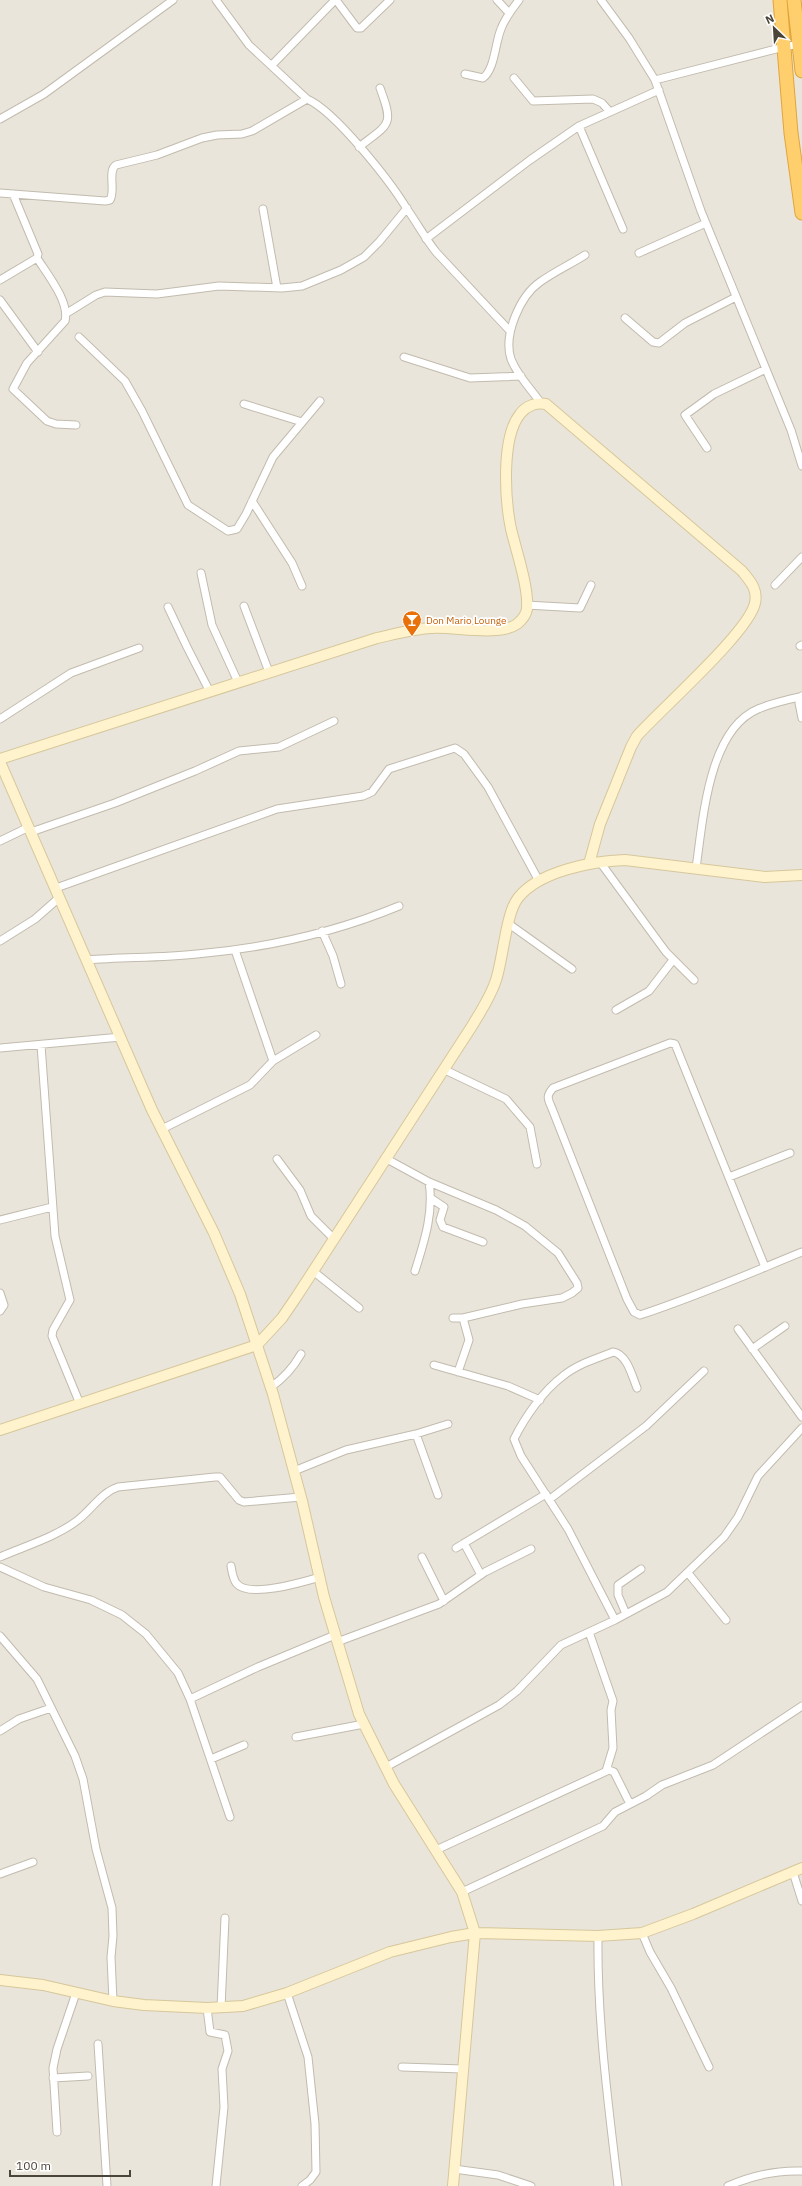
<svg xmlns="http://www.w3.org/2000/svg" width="802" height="2186" font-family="'IBM Plex Sans',sans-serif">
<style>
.residential{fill:#eae5da}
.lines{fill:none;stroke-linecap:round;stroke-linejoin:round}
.street-casing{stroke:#c2bbae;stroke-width:9}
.secondary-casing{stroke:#d6c79b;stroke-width:12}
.highway-casing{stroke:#e0a43c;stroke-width:15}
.street{stroke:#fff;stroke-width:7}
.secondary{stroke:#fff3cd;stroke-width:10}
.highway{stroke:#ffcf6e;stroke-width:13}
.labels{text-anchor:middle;stroke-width:3.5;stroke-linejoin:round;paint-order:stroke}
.food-label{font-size:10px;fill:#c56008;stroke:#fff;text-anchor:start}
</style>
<rect width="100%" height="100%" fill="#f6f3ec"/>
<path class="residential" d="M0 0H802V2186H0Z"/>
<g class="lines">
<defs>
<path id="street" d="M216 0 249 45 307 99C335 111 390 181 407 209 417 223 425 238 436 252L510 331
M336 0 357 28H361L390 0
M497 0 509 13
M601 0 629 38 655 80 701 211 791 430 802 466
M272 65 335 0
M465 74 483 78C495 69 495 43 501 29 505 18 512 9 519 0
M514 78 533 101 593 99 602 103 610 112
M655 80 784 47 799 44
M0 119 44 94 173 0
M579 126 623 229
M359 147C390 123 394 126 380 88
M0 193 105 201 110 200C116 190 107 171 116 165L157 155 202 138 217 135 242 134 252 131 307 99
M13 194 38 254 37 258C47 274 70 302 65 321L27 363 13 389 47 421 56 424 76 425
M263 209 277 288
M426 239 530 160 579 126 659 90
M639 253 706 223
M0 280 37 258
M0 300 38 352
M67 313 96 295 105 292 157 294 219 286 282 288 302 286 341 270 364 257 379 242 407 208
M625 318 653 342 659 343 685 323 736 297
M79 337 125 381 142 411 188 505 228 531 237 529 246 514 273 457 320 401
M404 357 470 378 521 376
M540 402C531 389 517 375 511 359 503 335 520 296 540 282 554 272 571 264 585 255
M244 404 302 422
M707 448 685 415 714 394 766 369
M252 501 292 563 302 586
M201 573 212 625 238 682
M775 585 802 557
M526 605 580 608 591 585
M244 606 269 672
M168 607 187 647 210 692
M800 646 802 645
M802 696 799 703 802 718
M0 719 71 673 139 648
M31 832 115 803 195 771 239 751 279 747 334 721
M0 841 29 827
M600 862 666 952 694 980
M696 868C703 821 708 730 758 709 772 703 788 700 802 696
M56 888 277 809 363 796 372 792 389 769 455 748 464 754 488 787 539 881
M509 924 572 969
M322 931 333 956 341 984
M0 941 35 919 60 897
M235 950 273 1061
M87 960C124 957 161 958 197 954 265 948 336 932 399 906
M616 1010 649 991 673 960
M41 1045 55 1236 70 1300 53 1330 52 1336 80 1404
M0 1048 121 1037
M443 1069 506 1099 530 1127 537 1164
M162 1129 250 1085 273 1061 316 1035
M385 1158 429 1182 496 1210 525 1226 558 1253 577 1283 578 1288 572 1293 562 1298 522 1304 463 1318H453
M277 1159 300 1190 311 1216 334 1239
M729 1177 790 1153
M432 1199 444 1207 440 1220 443 1227 483 1242
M0 1220 52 1207
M765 1267 675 1044 670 1043 553 1088C547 1095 547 1098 551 1106L627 1299 634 1312 640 1315C695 1297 748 1274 802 1252
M313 1271 359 1308
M415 1271C424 1242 434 1213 429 1182
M0 1293 4 1305 0 1311
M738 1329 802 1417
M752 1349 785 1326
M434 1365 508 1386 540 1400
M458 1372 469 1340 463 1318
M271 1387C284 1378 293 1368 301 1354
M416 1434 438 1495
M294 1471 346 1450 416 1434 448 1424
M550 1499 646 1426 704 1371
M464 1543 481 1575
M456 1548 546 1494
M0 1557C25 1546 56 1537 78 1520 92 1509 102 1492 118 1487L215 1477H220L239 1500 244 1502 301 1497
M422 1557 444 1601
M231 1566C232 1572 233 1580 237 1584 250 1598 303 1582 320 1577
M0 1567 44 1587 91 1600 122 1615 146 1634 178 1673 190 1699 230 1817
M688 1573 726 1620
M626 1614 618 1595V1585L641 1569
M615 1620 568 1529 521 1456 514 1439C525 1417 543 1391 563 1376 577 1364 596 1359 613 1352 627 1354 632 1376 637 1388
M589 1632 613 1701 611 1710 613 1748 606 1771
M0 1636 37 1679 75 1756 83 1779 96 1849 112 1908 113 1936 111 1957 113 2001
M337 1642 439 1604 485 1572 531 1549
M190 1699 258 1667 335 1635
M0 1731 19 1719 51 1708
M296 1737 364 1724
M211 1759 244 1745
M386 1767 499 1705 517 1691 561 1645 615 1620 667 1592 724 1537 738 1517 758 1476 802 1428
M436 1850 609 1770 614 1772 630 1804
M793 1872 802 1901
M0 1874 33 1862
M462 1892 603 1826 615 1812 646 1796 662 1785 713 1765 802 1706
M642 1933 650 1952 671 1988 709 2067
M598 1936C597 2019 608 2103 618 2186
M287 1993 308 2057 315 2124 316 2172 310 2180 302 2186
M207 2008 210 2032 225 2035 228 2051 222 2069 224 2107 216 2186
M221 2008 225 1918
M98 2044 107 2186
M402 2067 463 2069
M53 2078 88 2076
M57 2132 53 2068 57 2049 76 1993
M454 2169 498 2175 531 2186
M728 2186C751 2176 777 2170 802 2171"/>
<path id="secondary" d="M0 759 377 638C395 634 413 629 431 628 453 626 499 637 517 624 522 620 526 615 527 609 529 588 516 550 511 529 505 500 501 438 520 414 526 406 536 402 546 404L742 571C750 581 758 589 755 603 749 632 661 709 637 736L631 747 600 824 589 864
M0 762 152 1110 214 1233 240 1294 273 1394 302 1501 324 1597 359 1714 394 1784 462 1892 475 1933 453 2186
M0 1430 257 1345 282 1318 297 1296 472 1026C481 1011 491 996 496 980 503 959 506 913 518 898 539 871 593 861 625 860L765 877 802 875
M0 1980 43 1985 113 2001 144 2005 207 2008 243 2006 287 1993 390 1952 451 1937 475 1933 598 1936 642 1933 693 1914 802 1868"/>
<path id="highway" d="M780 0 791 133 802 213
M794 0 802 71"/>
</defs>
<use href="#street" class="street-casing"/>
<use href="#secondary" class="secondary-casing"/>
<use href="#highway" class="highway-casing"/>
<use href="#street" class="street"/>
<use href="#secondary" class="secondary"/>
<use href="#highway" class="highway"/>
</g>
<defs>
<symbol id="bar-pin" viewBox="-11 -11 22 30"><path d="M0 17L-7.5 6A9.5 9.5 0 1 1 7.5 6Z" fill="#e8710a" stroke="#fff"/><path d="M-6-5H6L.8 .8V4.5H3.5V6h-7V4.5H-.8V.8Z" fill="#fff"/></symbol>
</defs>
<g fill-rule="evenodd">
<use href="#bar-pin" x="401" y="609" width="22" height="30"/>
</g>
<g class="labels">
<g class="food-label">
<text x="426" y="624">Don Mario Lounge</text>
</g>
</g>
<g transform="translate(774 28) rotate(335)" stroke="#ffffff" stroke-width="3" paint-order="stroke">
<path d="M0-3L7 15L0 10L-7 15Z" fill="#4b4439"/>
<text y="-6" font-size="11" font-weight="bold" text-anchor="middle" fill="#4b4439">N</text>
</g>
<path d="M10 2170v6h120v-6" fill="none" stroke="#4b4439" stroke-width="2"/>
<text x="16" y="2170" font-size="12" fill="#4b4439" stroke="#ffffff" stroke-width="3" paint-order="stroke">100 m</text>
</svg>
